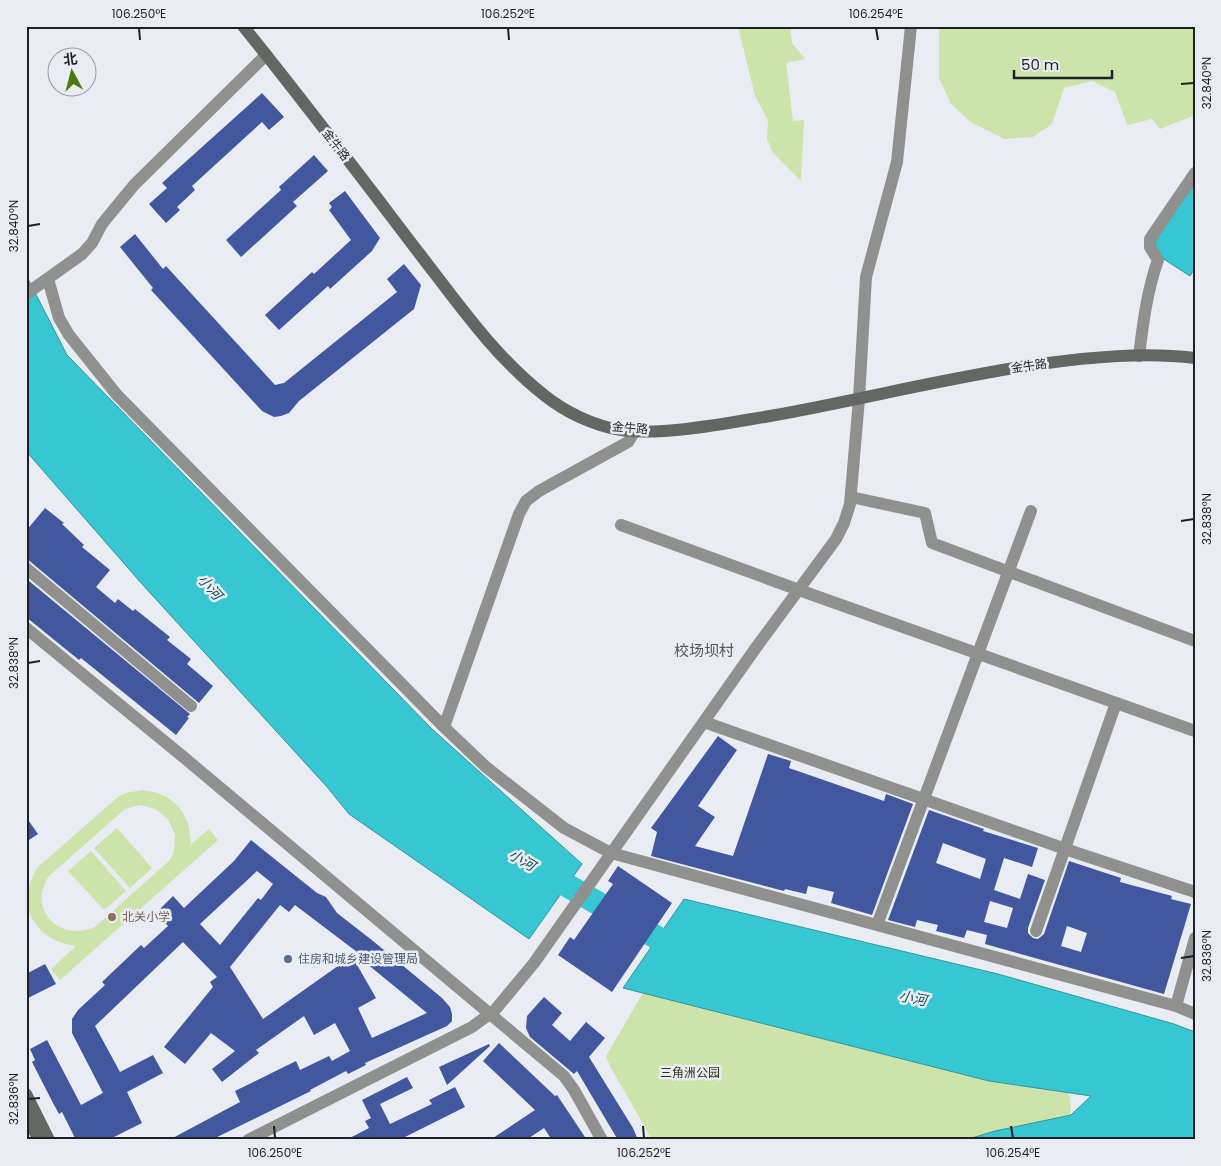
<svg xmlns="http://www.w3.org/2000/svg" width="1221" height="1166" font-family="Poppins,'Noto Sans SC',sans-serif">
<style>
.green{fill:#cce3a9;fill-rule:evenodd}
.water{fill:#37c7d3;stroke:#30959e}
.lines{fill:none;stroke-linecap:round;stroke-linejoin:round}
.river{stroke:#37c7d3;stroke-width:24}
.building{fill:#41579e;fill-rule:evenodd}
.minor{stroke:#90918e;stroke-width:12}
.secondary{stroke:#646662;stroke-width:12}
.ticks{fill:none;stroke:#1f2023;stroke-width:2}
.education-dot{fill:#8d6e63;stroke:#e9ecf3;stroke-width:2}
.service-dot{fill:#5c6f8a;stroke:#e9ecf3;stroke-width:2}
.labels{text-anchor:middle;stroke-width:5;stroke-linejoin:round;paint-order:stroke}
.street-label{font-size:12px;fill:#1f2023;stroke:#e9ecf3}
.education-label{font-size:12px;fill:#785e54;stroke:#e9ecf3;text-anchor:start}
.service-label{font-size:12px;fill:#4e5e75;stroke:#e9ecf3;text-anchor:start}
.park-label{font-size:12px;fill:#2b3714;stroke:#e9ecf3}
.water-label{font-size:14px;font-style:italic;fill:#155055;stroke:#e9ecf3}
.quarter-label{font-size:15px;fill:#54565c;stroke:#e9ecf3}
.neatline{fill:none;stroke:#1f2023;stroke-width:2}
.ticks-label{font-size:12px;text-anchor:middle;fill:#1f2023}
</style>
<rect width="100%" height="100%" fill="#e9ecf3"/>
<path class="green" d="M738 26H790L792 43 805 59 786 63 793 121 804 120 801 181 773 153 767 139 768 120 755 96Z
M939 26H1195V115L1160 129 1152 119 1127 125 1115 92 1092 81 1064 88 1052 124 1033 137 1004 139 971 122 951 104 939 78Z
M143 790C175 794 190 813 191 844L209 829 218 840 60 980 51 969 76 946C34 941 14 904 38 867L118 797 126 793ZM140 805 155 809 168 819 175 835 174 852 170 860 95 927C59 943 27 909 49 876L125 809Z
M117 828 152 868 130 888 94 848Z
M91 851 126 891 104 910 68 871Z
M643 993 989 1081 1068 1093 1070 1098 1071 1115 995 1131 965 1140H652L610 1066 606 1056Z"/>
<path class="water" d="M1195 183V268L1190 276 1159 256 1155 249 1157 233Z
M26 275 67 355 432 729 582 864 529 939 349 814 328 788 142 584 26 451Z
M684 899 998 974 1174 1024 1195 1032V1140H965L995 1131 1071 1115 1091 1096 989 1081 623 988Z"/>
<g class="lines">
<path class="river" d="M539 869 685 954"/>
</g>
<path class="building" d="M262 93 284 117 269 130 262 122 192 186 195 190 177 207 180 210 166 223 149 204 167 188 162 183Z
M314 155 328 171 293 202 297 206 241 257 226 240 281 190 279 187Z
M345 191 380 238 372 251 330 289 328 286 279 330 265 315 312 272 314 274 351 240 329 210 332 207 329 203Z
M135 234 163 269 166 266 275 385 284 383 397 292 387 279 404 264 421 285 414 309 299 401 289 413 281 416 274 417 262 411 151 290 153 288 120 247Z
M45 508 64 523 62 524 84 545 82 547 110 570 96 587 115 603 118 599 133 611 135 609 170 637 167 640 191 659 187 664 213 686 199 703 26 558V531Z
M29 581 190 714 187 717 189 718 176 735 81 658 79 660 26 617V585Z
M718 736 737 750 698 806 715 817 695 846 733 856 768 754 791 761 789 768 884 801 886 794 913 804 872 915 831 903 834 892 808 886 806 894 785 889 784 891 651 856 657 832 651 828Z
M929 810 984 829 983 831 1038 848 1032 867 1004 858 994 890 1020 899 1028 874 1045 880 1028 928V933L1033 938 1038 939 1044 934 1069 861 1121 878 1120 882 1172 896 1171 899 1191 904 1164 994 985 944 987 935 967 930 964 938 936 931 938 925 917 920 915 927 888 920ZM943 843 986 859 980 879 936 863ZM990 901 1013 908 1007 928 984 922ZM1067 926 1087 933 1081 952 1061 946Z
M26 817 38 834 26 842Z
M251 840 317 893 326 897 337 913 373 941 442 998 450 1007 452 1014V1021L447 1026 365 1063 366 1065 348 1074 346 1071 310 1090 311 1091 211 1140H169L240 1102 235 1091 296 1061 300 1070 329 1056 332 1061 350 1051 335 1023 314 1035 304 1016 256 1050 259 1053 222 1082 212 1069 235 1051 211 1033 185 1064 164 1047 213 987 210 982 217 977 183 942 95 1026 120 1072 153 1055 163 1073 127 1092 142 1123 108 1140H76L62 1112 59 1114 53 1103 32 1062 35 1060 30 1049 47 1040 81 1105 103 1093 72 1033V1019L78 1010 105 985 102 982 141 945 144 948 168 926 156 913 173 896 184 908 234 861ZM257 871 273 884 261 900 258 898 220 945 200 924ZM280 905 289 912 295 905 357 952 355 954 427 1013 372 1038 358 1008 376 998 352 956 263 1019 230 967Z
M618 866 672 903 612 992 558 955 570 937 574 940 613 884 608 881Z
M45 964 56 984 26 999V974Z
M544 997 562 1013 552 1025 570 1041 586 1022 605 1038 589 1057 633 1128 638 1140H618L577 1071 574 1074 530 1037 526 1028 527 1016Z
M499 1043 555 1096 557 1095 587 1140H552L544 1128 526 1140H490L535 1110 483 1061Z
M489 1044 490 1046 447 1085 439 1067Z
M407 1077 413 1088 380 1104 390 1124 432 1104 429 1100 455 1087 465 1107 399 1140H346L369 1128 365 1121 371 1118 362 1100Z"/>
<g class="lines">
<path class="minor" d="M48 279 59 318 69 335 117 395 444 727 486 767 564 828 611 853 1176 1006 1195 1014
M26 294 82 254 92 243 102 224 134 185 266 55
M1139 356C1143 323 1147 291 1158 260L1150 247V239L1195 173
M851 497 925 513 932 543 1195 641
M621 525 799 590 1195 731
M26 568 191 706
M26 628 181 755 564 1076 574 1090 602 1140
M704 722 1077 853 1195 892
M444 727 519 514 526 501 539 491 628 442 635 431
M877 925 1031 511
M1036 931 1116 703
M1176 1006 1195 938
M248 1140 472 1027 495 1010 534 963 755 649 836 539 844 523 850 504 859 399 866 277 897 162 911 26"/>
<path class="secondary" d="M243 26C303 100 361 177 419 253 457 302 494 356 544 395 565 412 594 426 621 430 664 436 727 423 770 416 860 400 949 377 1040 364 1091 357 1144 352 1195 358
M26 1094 49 1140
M26 1116 39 1140"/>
</g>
<path class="ticks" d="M139 28 140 40M508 28 509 40M876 28 878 40M1181 84 1194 83M28 226 40 224M1181 521 1194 519M28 663 40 661M1181 958 1194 956M28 1099 40 1098M274 1126 275 1138M643 1126 644 1138M1011 1126 1013 1138"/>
<circle class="education-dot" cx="112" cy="917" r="5"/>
<circle class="service-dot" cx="288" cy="959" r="5"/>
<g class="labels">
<g class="street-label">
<text transform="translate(336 145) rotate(52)" y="4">金牛路</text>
<text transform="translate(1029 366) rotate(-8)" y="4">金牛路</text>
<text transform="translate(630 428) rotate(5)" y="4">金牛路</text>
</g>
<g class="education-label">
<text x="122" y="921">北关小学</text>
</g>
<g class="service-label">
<text x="298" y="963">住房和城乡建设管理局</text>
</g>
<g class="park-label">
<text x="690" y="1077">三角洲公园</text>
</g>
<g class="water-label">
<text transform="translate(210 587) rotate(49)" y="5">小河</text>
<text transform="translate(522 860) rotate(30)" y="5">小河</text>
<text transform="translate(913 998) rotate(11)" y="5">小河</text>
</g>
<g class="quarter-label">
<text x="704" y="656">校场坝村</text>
</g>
</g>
<rect width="1221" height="1166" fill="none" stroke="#e9ecf3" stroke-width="55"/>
<g transform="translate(72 72) rotate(353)"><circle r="24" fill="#e9ecf3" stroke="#989aa0"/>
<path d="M0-4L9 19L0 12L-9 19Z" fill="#4a7b06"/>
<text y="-8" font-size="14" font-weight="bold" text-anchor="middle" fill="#1f2023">北</text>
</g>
<path d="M1014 70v8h98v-8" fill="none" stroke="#1f2023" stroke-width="2.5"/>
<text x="1021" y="70" font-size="15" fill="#1f2023" stroke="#e9ecf3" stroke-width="4" paint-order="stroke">50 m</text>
<rect x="28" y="28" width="1166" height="1110" class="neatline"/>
<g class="ticks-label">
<text x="139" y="18">106.250°E</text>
<text x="508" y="18">106.252°E</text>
<text x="876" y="18">106.254°E</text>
<text transform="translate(1207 83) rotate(-90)" y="4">32.840°N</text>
<text transform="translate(14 226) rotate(-90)" y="4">32.840°N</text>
<text transform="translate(1207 519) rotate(-90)" y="4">32.838°N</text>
<text transform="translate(14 663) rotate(-90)" y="4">32.838°N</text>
<text transform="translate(1207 956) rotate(-90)" y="4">32.836°N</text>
<text transform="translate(14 1099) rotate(-90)" y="4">32.836°N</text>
<text x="275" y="1157">106.250°E</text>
<text x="644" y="1157">106.252°E</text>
<text x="1013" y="1157">106.254°E</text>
</g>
</svg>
